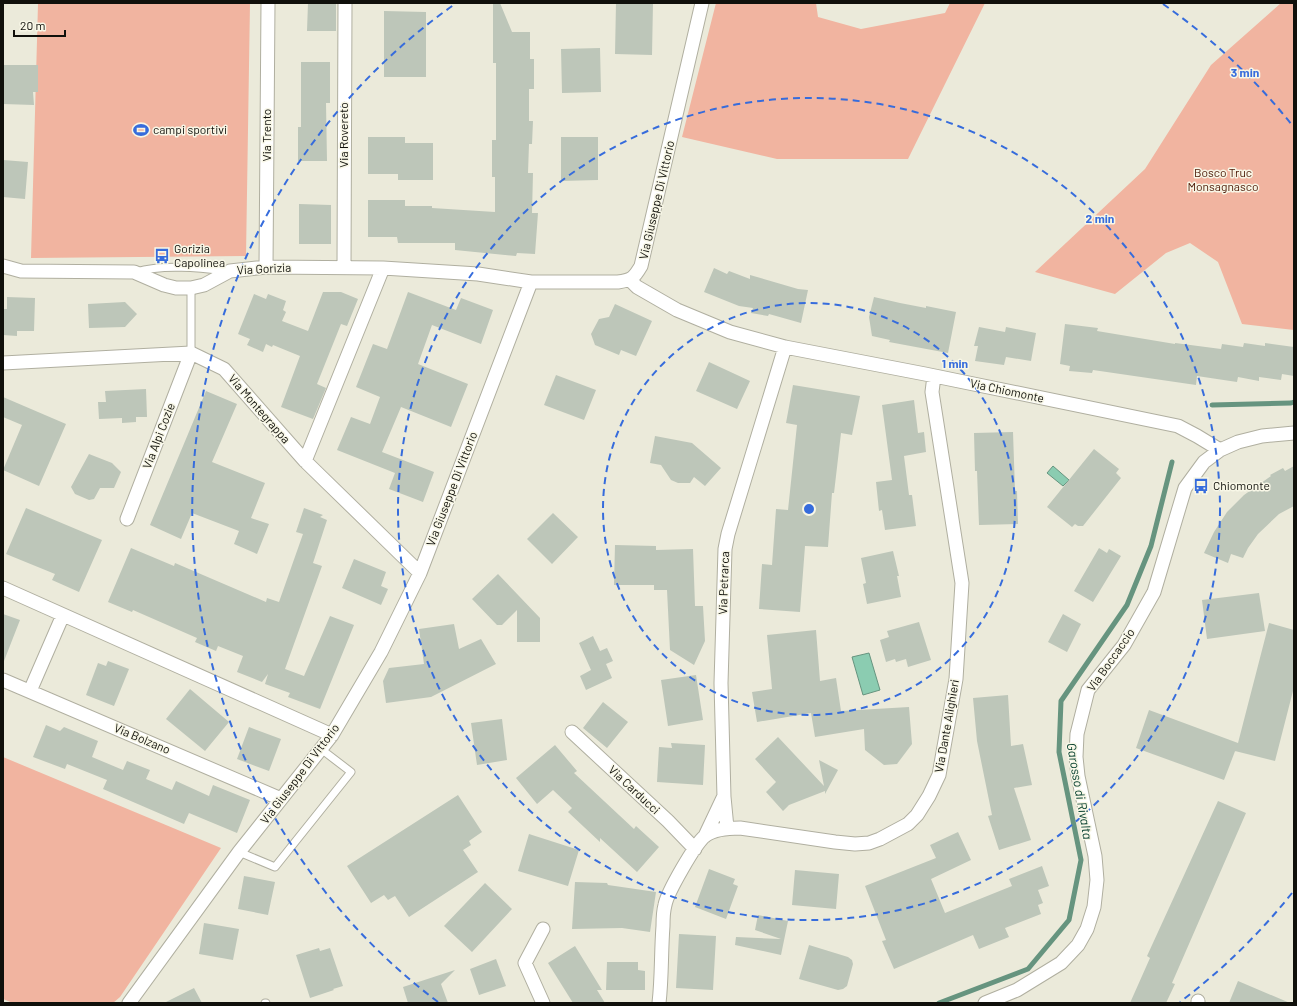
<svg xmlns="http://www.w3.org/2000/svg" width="1297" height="1006" font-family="Barlow,sans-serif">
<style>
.green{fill:#f1b4a0}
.water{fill:#8bccb1;stroke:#66947f}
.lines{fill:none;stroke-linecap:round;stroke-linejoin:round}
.stream{stroke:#66947f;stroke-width:5}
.building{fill:#bdc6b9}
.lane-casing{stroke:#b0afa0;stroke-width:9}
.street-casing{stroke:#b0afa0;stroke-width:15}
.lane{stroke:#fff;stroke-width:7}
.street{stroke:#fff;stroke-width:13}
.ring{fill:none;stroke:#366cdc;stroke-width:2;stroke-dasharray:7 5}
.labels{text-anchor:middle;stroke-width:3;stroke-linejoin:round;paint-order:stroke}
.poi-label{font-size:12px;fill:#10100b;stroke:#f8f7e7;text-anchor:start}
.street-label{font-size:12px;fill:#10100b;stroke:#f8f7e7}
.park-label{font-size:12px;fill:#4a1502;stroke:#f8f7e7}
.water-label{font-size:13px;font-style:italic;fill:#0b4332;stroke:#f8f7e7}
.centre{fill:#366cdc;stroke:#f8f7e7;stroke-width:2}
.ring-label{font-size:12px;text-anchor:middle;font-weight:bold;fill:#366cdc;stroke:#f8f7e7;stroke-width:3;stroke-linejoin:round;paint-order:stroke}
</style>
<rect width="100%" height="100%" fill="#ebeada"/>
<path class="green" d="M43 3H250L246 256 31 258 38 4Z
M716 3H816L818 17 861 29 945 13 950 3H985L908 159H777L682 137Z
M1281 3H1294V330L1242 324 1218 262 1190 243 1166 253 1115 294 1035 272 1145 169 1211 65Z
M3 757 221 848 120 997 113 1003H13L3 999Z"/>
<path class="water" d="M1053 466 1069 480 1063 486 1047 473Z
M869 653 880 690 863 695 852 657Z"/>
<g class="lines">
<path class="stream" d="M1212 405 1291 403 1294 402
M939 1003 1028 969 1069 920 1081 860 1059 752 1061 701 1127 605 1151 546 1172 462"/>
</g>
<path class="building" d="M308 3H336V31H307Z
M493 3H500L512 32H530V59H534V89H529V121H533L532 144H529L528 173H533L532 213H538L535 254 517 253 516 256 455 250V243H398L397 237H368V200H405V206H432V208L495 212V177H492V140H496V63H493Z
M616 3H653L652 55 615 54Z
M384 11 426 12V77H384Z
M600 48 601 92 562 93 561 49Z
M301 62H330V103H326L327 161H298V127H301Z
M3 65H38V92H33L34 105 3 104Z
M368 137H405V143H433V180H398V174H368Z
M561 137H598V180L561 181Z
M3 160 28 162 25 199 3 197Z
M299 204 331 205V244H299Z
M714 268 727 274 729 271 750 279V275L798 289 808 290 801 323 769 314 768 316 751 313 753 308 739 306 704 292Z
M323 292H341L358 299 347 326 341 324 317 384 326 388 313 419 281 407 300 356 273 345 272 347 266 344 263 352 247 345 250 339 238 334 254 294 266 299 268 294 286 301 283 310 286 312 282 321 308 331Z
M408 292 456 310 461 298 493 310 481 344 432 325 418 364 468 384 451 427 401 407 382 452 434 472 423 502 389 489 395 473 337 450 351 417 370 424 380 397 356 387 373 344 387 349Z
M7 297 35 298 34 331H17V336L3 335V309H7Z
M874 297 900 303 926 308V306L956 312 948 353 889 342 890 340 872 336 869 317Z
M125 302 137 314 125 327 89 328 88 304Z
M615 304 652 321 636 356 621 350 619 355 595 345 591 334 599 319 609 317Z
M1065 324 1098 328 1097 331 1175 344V343L1221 349 1222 344 1243 347 1244 343 1265 346V343L1294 347V376L1282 374 1281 380 1259 377V381L1238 377 1237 382 1197 376 1196 385 1093 370 1092 373 1069 371 1070 366 1060 364Z
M979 327 1005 332 1006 327 1036 333 1031 361 1006 357 1004 365 975 361 978 346H974Z
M709 362 750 381 737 409 696 391Z
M556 375 596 390 584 420 544 405Z
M793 385 860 396 852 435 841 433 834 493H832L828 547 805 546 800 612 759 609 762 564 772 565 776 509 788 510 797 425 786 423Z
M146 389 147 417H136V422L122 423V418L99 419 98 402H106L105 391Z
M206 391 237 404 212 462 265 483 251 518 269 524 257 554 234 544 239 531 192 513 181 539 150 525Z
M3 397 66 424 39 486 3 470 22 425 3 417Z
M914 400 918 433 924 432 926 452 904 456 909 495H912L916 526 885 530 882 510 879 511 876 482 892 480 882 405Z
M1013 432 1015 491H1017L1018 524 979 525 977 471H975L974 433Z
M655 436 692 443 721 468 705 486 694 477 690 483H678L671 480 661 465 650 463Z
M1094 449 1119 469 1116 473 1121 478 1083 526H1078L1075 524 1072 527 1047 507Z
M89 454 112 463 121 472 114 488H100L94 499 89 500 75 494 71 487Z
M1294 466V506L1279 514 1258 534 1248 548 1243 558 1231 554 1228 563 1204 553 1214 532 1227 512 1244 495 1271 476 1270 475 1283 468 1285 471Z
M26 508 102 540 79 592 52 580 55 574 6 554Z
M304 508 323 515 320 517 327 520 313 563 322 566 285 669 304 676 330 616 354 625 320 709 288 697 290 693 265 684 268 674 262 682 237 672 243 656 218 646 216 651 195 642 197 638 133 610 132 612 108 602 131 548 174 566 175 563 266 602 267 598 279 602 303 534 296 532Z
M553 513 578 537 552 564 527 539Z
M615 545 656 546V550L693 549 695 606H703L705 641 694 665 670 650 667 590H654V585H614Z
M1099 548 1107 553 1109 549 1121 556 1093 602 1074 591Z
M893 551 899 576H897L901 597 867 604 863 584 866 583 861 558Z
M354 559 386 572 381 586 388 589 381 605 342 588Z
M498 574 540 618V642H517V610L502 625H497L472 599Z
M1259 593 1265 631 1207 639 1202 600Z
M3 614 20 620 4 661 3 660Z
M1063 614 1081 624 1067 652 1048 642Z
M919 622 931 660 908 667 906 659 896 662 895 659 886 662 880 640 889 637 887 631Z
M1269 623 1294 630V687L1275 761 1235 751 1237 746 1224 780 1136 748 1149 710 1238 743Z
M454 624 459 649 481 639 496 664 431 697 386 703 383 681 389 668 424 664 419 629Z
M816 630 820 681 836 678 841 711 909 707 912 744 897 764 884 765 865 750 864 729 815 737 811 713 757 722 752 692 772 689 767 635Z
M593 636 600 651 607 648 613 661 606 664 612 678 586 690 580 676 591 670 579 643Z
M108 661 129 669 114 706 86 695 98 663 106 666Z
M696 675 703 720 668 726 661 680Z
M190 689 229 722 205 751 166 719Z
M1008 695 1011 746 1023 744 1032 785 1014 788 1031 840 999 850 988 816 992 815 977 741 973 698Z
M603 702 628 722 607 748 583 728Z
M502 719 507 760 477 765 471 723Z
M46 725 60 731 64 727 98 741 92 757 123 770 127 761 150 770 146 779 172 790 176 781 209 796 213 785 250 800 237 833 189 813 184 824 103 789 107 780 67 764 65 769 33 757Z
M249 727 281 739 269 771 237 759Z
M778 737 824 786 819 760 838 770 825 794V791L789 805 783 811 766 792 776 782 755 759Z
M671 743 705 745 703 785 657 782 659 747 672 748Z
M555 745 577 771 574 773 634 829 636 826 659 847 637 872 600 838V842L568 812 572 808 553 790 537 804 516 778Z
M458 795 482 832 469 841 471 845 463 850 478 872 409 917 395 896 388 900 384 895 371 903 347 866Z
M1218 801 1246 813 1172 983 1175 984 1166 1003H1130L1150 958 1147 956Z
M958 832 971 860 931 879 945 913 1012 886 1009 879 1042 866 1049 886 1038 890 1043 903 1038 905 1041 914 1005 928 1009 937 979 949 973 935 894 969 882 941 886 940 865 886 936 858 930 845Z
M529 834 579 850 568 886 518 871Z
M709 869 735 879 733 884 738 886 726 919 695 907Z
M795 870 839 874 836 909 792 905Z
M244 876 275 882 268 915 238 909Z
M575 882 607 883 608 885 656 892 650 932 622 928 572 929Z
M485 883 512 909 472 952 444 926Z
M758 915 788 921 781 955 735 945 736 937 781 939 755 930Z
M204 923 239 929 233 960 199 954Z
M679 934 716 936 713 990 676 988Z
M809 945 848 957 852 960 853 964 847 986 843 989 838 990 799 979Z
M575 946 602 990H597L605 1003H573L548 963Z
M319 948 320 951 330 948 343 986 333 989 334 990 310 998 296 955Z
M496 959 506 986 479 995 470 969Z
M607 962H638V970L645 971V990H606Z
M455 970 441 984 448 1003H408L403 987Z
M1238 981 1290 1003H1229Z
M194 988 202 1003H164Z"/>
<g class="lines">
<defs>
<path id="lane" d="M136 272C163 264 200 268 227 271
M191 353V288
M239 852 275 867 351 772 321 749
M265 1003H266"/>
<path id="street" d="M3 266 21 271 134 272 164 285 176 288H191L204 285 230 271 266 267 383 268 478 274 531 282H618C632 280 634 278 641 266L702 3
M266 267 268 3
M344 267 345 3
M630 280 637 287 677 310 730 332 785 347 925 374 1178 426 1197 436 1220 450
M3 363 191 353 224 369 305 461 420 573
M305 461 383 268
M127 519 191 353
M3 588 332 735
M3 680 281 799
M30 691 63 615
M572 732 668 821 695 849
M727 828 724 797 721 683 725 549 728 534 785 347
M705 836 723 798
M129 1003 239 852 332 735 381 652 420 573 531 282
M543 1003 525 963 543 929
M659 1003C662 978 661 952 663 926 663 919 663 912 665 905 667 893 695 844 705 836 714 829 729 828 740 828L835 842 855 844 869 843 880 839 908 824 917 815 929 796 939 775 956 679 962 583 932 392 934 376
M985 1003 1017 990 1061 963 1078 945 1087 929 1094 907 1097 880 1095 856 1078 776 1076 757 1077 734 1088 690 1124 645 1154 592 1185 488 1204 462 1220 450 1238 442 1262 436 1294 433
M1198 1003V1001"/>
</defs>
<use href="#lane" class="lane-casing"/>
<use href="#street" class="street-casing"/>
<use href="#lane" class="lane"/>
<use href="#street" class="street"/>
</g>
<g class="ring">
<circle cx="809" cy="509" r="206"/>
<circle cx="809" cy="509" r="411"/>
<path d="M1292 893A617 617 0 0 1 1180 1002M438 1002A617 617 0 0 1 455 4M1163 4A617 617 0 0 1 1292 125"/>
</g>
<defs>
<symbol id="stadium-bare" viewBox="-9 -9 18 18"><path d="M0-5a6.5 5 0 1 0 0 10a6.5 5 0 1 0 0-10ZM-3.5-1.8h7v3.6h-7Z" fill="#366cdc" stroke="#f8f7e7" stroke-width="2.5" paint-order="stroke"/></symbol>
<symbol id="bus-bare" viewBox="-9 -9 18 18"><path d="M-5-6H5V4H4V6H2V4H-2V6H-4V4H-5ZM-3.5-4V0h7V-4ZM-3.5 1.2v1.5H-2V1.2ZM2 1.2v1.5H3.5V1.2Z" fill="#366cdc" stroke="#f8f7e7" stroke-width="2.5" paint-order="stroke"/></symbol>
</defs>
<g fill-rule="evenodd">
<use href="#stadium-bare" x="130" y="119" width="22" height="22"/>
<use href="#bus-bare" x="151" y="245" width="22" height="22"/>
<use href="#bus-bare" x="1190" y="475" width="22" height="22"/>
</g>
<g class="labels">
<g class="poi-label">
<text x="153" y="134">campi sportivi</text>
<text x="174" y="253">Gorizia<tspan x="174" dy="14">Capolinea</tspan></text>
<text x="1213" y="490">Chiomonte</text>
</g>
<g class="street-label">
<text transform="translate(267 135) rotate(-90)" y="4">Via Trento</text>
<text transform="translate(344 135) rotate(-90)" y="4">Via Rovereto</text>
<text transform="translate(657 200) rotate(-77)" y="4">Via Giuseppe Di Vittorio</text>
<text transform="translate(264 269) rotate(-3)" y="4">Via Gorizia</text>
<text transform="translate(1007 391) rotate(12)" y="4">Via Chiomonte</text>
<text transform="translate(259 409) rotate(49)" y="4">Via Montegrappa</text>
<text transform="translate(159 436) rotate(-69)" y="4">Via Alpi Cozie</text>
<text transform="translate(452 489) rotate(-69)" y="4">Via Giuseppe Di Vittorio</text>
<text transform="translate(724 583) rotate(-88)" y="4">Via Petrarca</text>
<text transform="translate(1111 660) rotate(-55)" y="4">Via Boccaccio</text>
<text transform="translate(947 726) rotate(-80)" y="4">Via Dante Alighieri</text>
<text transform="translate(142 739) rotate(23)" y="4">Via Bolzano</text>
<text transform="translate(300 774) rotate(-53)" y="4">Via Giuseppe Di Vittorio</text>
<text transform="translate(634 790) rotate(43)" y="4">Via Carducci</text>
</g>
<g class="park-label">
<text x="1223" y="177">Bosco Truc<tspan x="1223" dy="14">Monsagnasco</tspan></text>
</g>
<g class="water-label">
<text transform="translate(1080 791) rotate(80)" y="5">Garosso di Rivalta</text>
</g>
</g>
<circle cx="809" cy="509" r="6" class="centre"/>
<g class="ring-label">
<text x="1245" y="77">3 min</text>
<text x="1100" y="223">2 min</text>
<text x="955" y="368">1 min</text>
</g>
<rect width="1297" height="1006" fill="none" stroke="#10100b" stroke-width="8"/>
<path d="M14 30v6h51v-6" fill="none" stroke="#10100b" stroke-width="2"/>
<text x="20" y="30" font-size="12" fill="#10100b" stroke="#f8f7e7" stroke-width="3" paint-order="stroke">20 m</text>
</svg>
